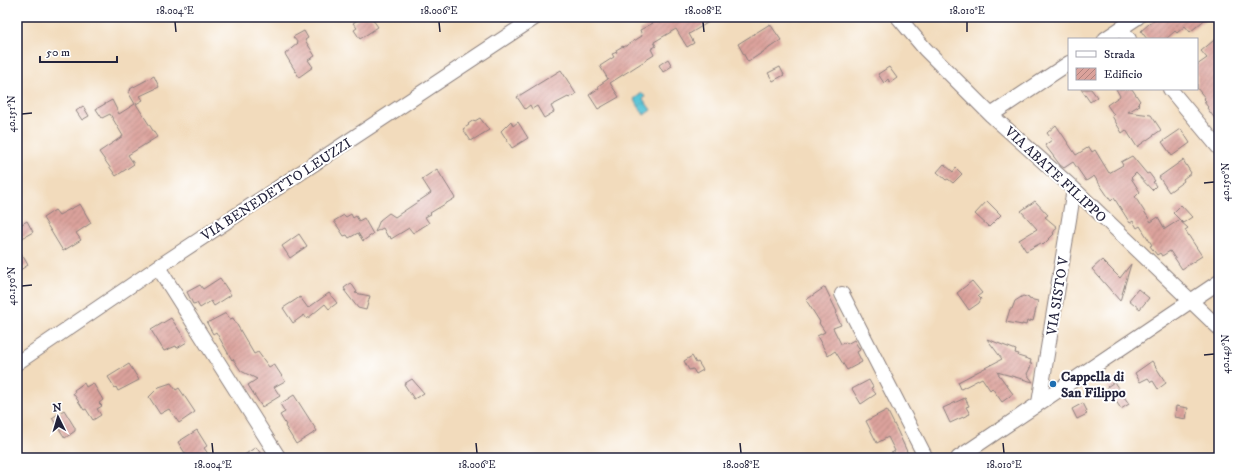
<svg xmlns="http://www.w3.org/2000/svg" width="1236" height="475" font-family="'IM FELL DW Pica',serif">
<style>
.water{fill:url(#water-waves);stroke:#3f7489}
.building{fill:url(#building-hatch)}
.lines{fill:none;stroke-linecap:round;stroke-linejoin:round}
.minor-casing{stroke:#8a7e7c;stroke-width:16}
.minor{stroke:#fff;stroke-width:14}
.ticks{fill:none;stroke:#22223b;stroke-width:1.5}
.poi-dot{fill:#1f6fb2;stroke:#fff;stroke-width:1.5}
.labels{text-anchor:middle;stroke-width:4;stroke-linejoin:round;paint-order:stroke}
.street-label{font-size:14px;fill:#22223b;stroke:#fff}
.poi-label{font-size:14px;font-weight:bold;fill:#22223b;stroke:#fff;text-anchor:start}
.neatline{fill:none;stroke:#22223b;stroke-width:1.5}
.ticks-label{font-size:10px;text-anchor:middle;fill:#22223b}
</style>
<defs>
<pattern id="water-waves" width="16" height="10" patternUnits="userSpaceOnUse"><rect width="16" height="10" fill="#5cc5d7"/><path d="M0 5q4-4 8 0t8 0" fill="none" stroke="#50a9b9"/></pattern>
<pattern id="building-hatch" width="6" height="6" patternUnits="userSpaceOnUse"><rect width="6" height="6" fill="#dba29b"/><path d="M-1 1l2-2M0 6l6-6M5 7l2-2" fill="none" stroke="#b18480"/></pattern>
</defs>
<rect width="100%" height="100%" fill="#fff"/>
<filter id="ink" filterUnits="userSpaceOnUse"><feTurbulence type="fractalNoise" baseFrequency=".025" numOctaves="2"/><feDisplacementMap in="SourceGraphic" scale="8" xChannelSelector="R" yChannelSelector="G"/><feConvolveMatrix kernelMatrix="1 2 1 2 8 2 1 2 1" color-interpolation-filters="sRGB"/></filter>
<filter id="wash" filterUnits="userSpaceOnUse"><feTurbulence type="fractalNoise" baseFrequency=".012" numOctaves="4" result="noise"/><feDisplacementMap in="SourceGraphic" scale="16" xChannelSelector="R" yChannelSelector="G"/><feGaussianBlur stdDeviation="0.9" result="paint"/><feColorMatrix in="noise" values="0 0 0 0 0 0 0 0 0 0 0 0 0 0 0 0 0 1.4 0 .05"/><feComposite in="paint" operator="in"/></filter>
<g filter="url(#wash)">
<rect width="100%" height="100%" fill="#f2dbbc"/>
<path class="water" d="M642 93 645 97 643 99 651 110 644 115 634 99Z"/>
<g id="blocks">
<path class="building" d="M362 17H371L378 27 360 39 354 30 357 28 353 23Z
M650 17H717L689 34 694 43 687 47 676 29 654 42 656 46 651 49 654 55 610 83 619 97 598 109 589 95 599 88 598 86 608 79 600 66 614 57 612 54 617 52 616 50 623 46 624 47 642 36 640 30 653 23Z
M1157 17H1208L1190 32 1185 26 1177 33 1175 31 1166 39H1147L1141 31Z
M770 24 781 40 748 62 738 44Z
M304 31 308 38 305 40 315 56 308 60 313 67 299 77 285 54 298 43 293 37Z
M1219 36V124L1207 108 1208 107 1204 102 1206 101 1204 99 1205 98 1197 88V65L1207 58 1201 51Z
M668 59 672 66 663 72 659 65Z
M780 67 784 75 773 81 768 73Z
M889 67 897 78 890 83 888 79 884 83 878 74Z
M561 70 576 94 569 98 568 97 551 106 554 112 544 118 537 106 532 109 530 105 525 109 517 97Z
M154 76 159 87 140 96 143 100 136 104 157 137 128 155 134 164 116 176 99 152 123 136 110 114 102 118 96 109 112 100 119 114 135 104 128 92 131 90 130 89Z
M1081 89H1091L1097 97 1090 102Z
M1116 89H1132L1140 101 1138 103 1140 105 1128 112 1151 115 1161 130 1137 147 1126 130 1122 133 1112 116 1114 115 1107 105 1120 96Z
M83 106 89 116 82 120 76 111Z
M480 118 489 130 471 141 463 129 469 125 468 124 474 120 475 121Z
M511 121 513 126 518 122 528 138 512 148 501 131Z
M1056 125 1076 155 1089 147 1092 152 1095 150 1109 173 1123 165 1121 162 1132 156 1147 174 1149 173 1155 181 1153 182 1156 186 1152 190 1136 173 1131 178 1140 192 1135 197 1151 222 1158 217 1165 229 1179 220 1188 228 1185 230 1202 256 1182 269 1170 251 1162 256 1160 253 1157 255 1150 246 1152 245 1140 226 1137 228 1133 221 1130 223 1114 198 1111 201 1094 176 1086 181 1073 162 1064 168 1060 165 1045 145 1052 140 1047 133Z
M1181 129 1190 143 1172 156 1162 142Z
M1183 160 1191 173 1183 179 1184 181 1169 192 1159 177Z
M944 164 953 172 956 168 962 174 953 183 948 179 946 180 937 172Z
M437 169 455 198 430 213 431 214 425 217 429 223 413 233 409 228 391 239 390 236 388 237 383 228 375 232 380 220 389 213 395 217 431 193 422 179Z
M987 201 1001 215 989 227 975 214Z
M1035 201 1048 215 1045 217 1057 227 1053 233 1054 234 1043 245 1041 243 1026 251 1019 240 1037 229 1021 211Z
M80 204 91 223 76 233 81 240 63 251 43 218 55 210 59 215Z
M1181 205 1192 217 1183 223 1173 213Z
M351 214 353 218 356 216 359 221 364 218 373 234 363 241 358 233 349 238 347 235 344 236 334 221 344 215 346 217Z
M27 221 33 232 17 241V227Z
M299 234 307 246 290 258 282 246Z
M17 246 28 265 17 272Z
M1102 260 1120 278 1131 264 1120 301 1092 269Z
M220 278 231 295 214 306 211 301 200 308 197 303 193 304 187 292 200 285 203 289Z
M972 281 982 293 978 296 981 299 979 303 969 310 957 293Z
M351 283 357 292 355 293 370 296 366 310 358 308 344 290 346 291 344 288Z
M825 287 837 312 836 315 841 325 833 328 841 344 846 342 847 344 854 340 860 350 857 352 862 362 847 370 835 351 828 356 817 336 825 332 819 323 820 322 806 300Z
M1138 289 1149 298 1140 309 1129 300Z
M329 293 337 303 329 309 325 304 307 319 304 315 293 323 283 308 300 297 308 308Z
M1023 296 1029 298V299L1038 301 1033 321 1030 320V322L1027 321 1026 325 1022 324V325L1006 322 1010 309H1012L1015 301Z
M226 313 230 319 233 318 254 354 258 352 269 367 274 364 285 381 274 387 280 396 262 407 248 385 257 379 241 371 233 359 232 360 216 332 213 334 207 323Z
M171 318 187 342 177 348 176 346 164 351 151 330Z
M987 339 1016 350 1015 353 1019 354 1018 356 1031 360 1030 364H1032L1027 374 1033 382 997 372 1013 394 1002 402 992 388 990 390 982 378 961 389 958 382 1002 359Z
M692 356 696 363 698 362 703 370 696 374 693 369 689 370 684 361Z
M1152 361 1166 383 1158 389 1153 381 1151 382 1148 378 1140 382 1135 373Z
M129 364 139 380 118 391 116 387 115 388 108 377Z
M412 379 424 393 414 399 404 384Z
M869 380 873 387 871 388 876 394 861 404 852 389Z
M1114 382 1129 404 1121 409 1107 387Z
M84 383 86 387 93 383 103 400 99 403 102 406 97 409 101 415 93 420 86 409 84 410 73 393 75 392 74 390Z
M171 383 176 390 179 388 195 412 179 423 169 409 160 414 149 397 159 387Z
M294 395 317 431 296 444 285 426 286 425 280 415 285 412 280 404Z
M965 398 969 406 966 407 970 414 950 423 943 408Z
M1083 403 1087 411 1085 412 1087 414 1077 419 1072 409Z
M1176 406 1188 408 1186 419 1175 417Z
M64 410 75 428V431L65 438 52 418Z
M887 410 898 432 910 458H882L895 451 888 437 877 443 866 421Z
M197 430 207 446 204 448 211 458H188L178 442Z
M256 447 264 458H240Z"/>
</g>
</g>
<g filter="url(#ink)">
<use href="#blocks" fill-opacity="0" stroke="#8a7e7c" stroke-width="1"/>
<g class="lines">
<defs>
<path id="minor" d="M898 17 925 49 991 115 1074 189 1219 328
M1121 29 1129 39
M1105 39 1138 17
M1170 89 1219 148
M991 115 1069 63
M158 267 279 458
M842 294 926 458
M17 363 158 267 536 17
M1039 403 1074 189
M958 458 1219 282"/>
</defs>
<use href="#minor" class="minor-casing"/>
<use href="#minor" class="minor"/>
</g>
</g>
<path class="ticks" d="M175 22 176 32M439 22 440 32M703 22 704 32M967 22V32M22 114 32 113M1204 183 1214 182M22 286 32 285M1204 355 1214 354M212 443 213 453M476 443 477 453M740 443 741 453M1003 443 1004 453"/>
<circle class="poi-dot" cx="1053" cy="384" r="4"/>
<g class="labels">
<g class="street-label">
<text transform="translate(1056 174) rotate(43)" y="5">VIA ABATE FILIPPO</text>
<text transform="translate(276 189) rotate(-33)" y="5">VIA BENEDETTO LEUZZI</text>
<text transform="translate(1057 296) rotate(-81)" y="5">VIA SISTO V</text>
</g>
<g class="poi-label">
<text x="1061" y="381">Cappella di<tspan x="1061" dy="16">San Filippo</tspan></text>
</g>
</g>
<rect width="1236" height="475" fill="none" stroke="#fff" stroke-width="44"/>
<rect x="1068" y="38" width="130" height="52" fill="#ffffff" stroke="#a7a7b1"/>
<rect x="1076" y="51" width="20" height="6" fill="#ffffff" stroke="#a7a7b1"/>
<text x="1104" y="58" font-size="12" fill="#22223b">Strada</text>
<rect x="1076" y="68" width="20" height="12" fill="url(#building-hatch)" stroke="#a7a7b1"/>
<text x="1104" y="78" font-size="12" fill="#22223b">Edificio</text>
<g transform="translate(58 417) rotate(355)" stroke="#ffffff" stroke-width="3" paint-order="stroke">
<path d="M0-3L7 15L0 10L-7 15Z" fill="#22223b"/>
<text y="-6" font-size="11" font-weight="bold" text-anchor="middle" fill="#22223b">N</text>
</g>
<path d="M40 56v6h77v-6" fill="none" stroke="#22223b" stroke-width="2"/>
<text x="46" y="56" font-size="12" fill="#22223b" stroke="#ffffff" stroke-width="3" paint-order="stroke">50 m</text>
<rect x="22" y="22" width="1192" height="431" class="neatline"/>
<g class="ticks-label">
<text x="175" y="14">18.004°E</text>
<text x="439" y="14">18.006°E</text>
<text x="703" y="14">18.008°E</text>
<text x="967" y="14">18.010°E</text>
<text transform="translate(11 114) rotate(-90)" y="4">40.151°N</text>
<text transform="translate(1225 182) rotate(-90)" y="4">40.150°N</text>
<text transform="translate(11 286) rotate(-90)" y="4">40.150°N</text>
<text transform="translate(1225 354) rotate(-90)" y="4">40.149°N</text>
<text x="213" y="468">18.004°E</text>
<text x="477" y="468">18.006°E</text>
<text x="741" y="468">18.008°E</text>
<text x="1004" y="468">18.010°E</text>
</g>
</svg>
